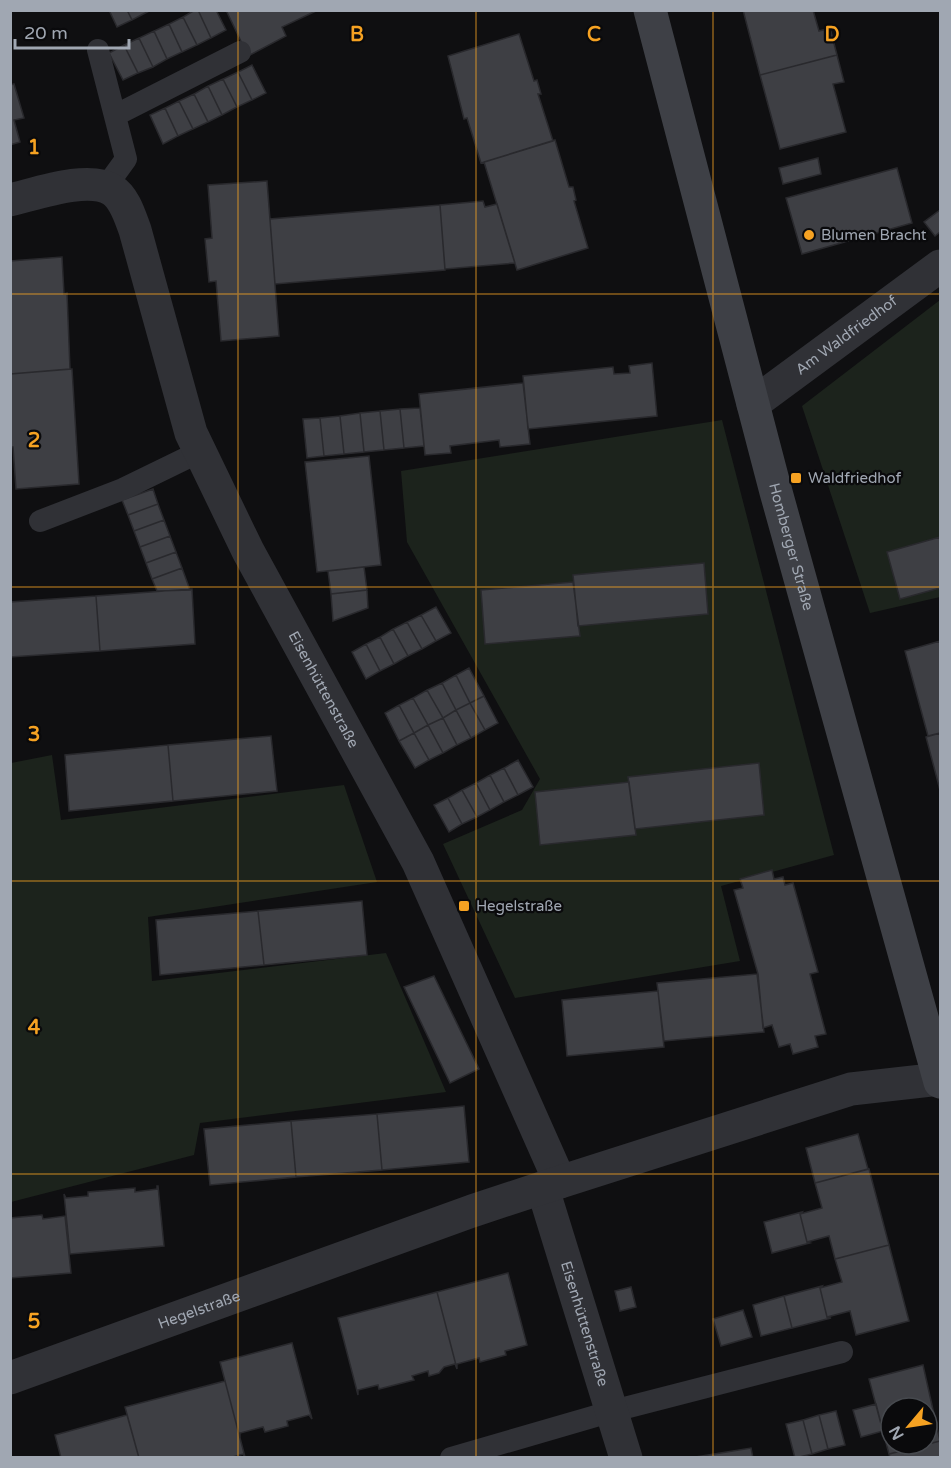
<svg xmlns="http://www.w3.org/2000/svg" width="951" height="1468" font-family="'Varela Round',sans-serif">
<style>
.green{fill:#1c231c}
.building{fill:#3e3f44;stroke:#29292d;stroke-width:1.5;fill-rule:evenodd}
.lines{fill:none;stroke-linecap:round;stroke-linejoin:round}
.lane{stroke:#303136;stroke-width:22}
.street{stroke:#303136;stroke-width:33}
.secondary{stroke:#3e4046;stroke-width:33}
.grid{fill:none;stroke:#f6a222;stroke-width:1.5;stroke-opacity:0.55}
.poi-dot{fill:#f6a222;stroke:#0a0a0c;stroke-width:2}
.labels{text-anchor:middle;stroke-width:4.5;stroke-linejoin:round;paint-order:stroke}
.poi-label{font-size:15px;fill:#a0a7b2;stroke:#0a0a0c;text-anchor:start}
.street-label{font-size:15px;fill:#a0a7b2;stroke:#0a0a0c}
.grid-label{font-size:20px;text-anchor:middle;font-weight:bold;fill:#f6a222;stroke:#0a0a0c;stroke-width:4.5;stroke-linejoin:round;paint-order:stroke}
</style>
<rect width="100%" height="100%" fill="#0f0f11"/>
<path class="green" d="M940 300V597L870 613 802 406Z
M722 420 834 855 721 886 740 961 515 998 443 844 522 810 540 779 407 542 401 471Z
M52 755 61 820 344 785 377 882 148 917 152 981 386 953 446 1092 200 1123 194 1155 11 1202V763Z"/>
<path class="building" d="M109 10H127L132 20 117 27Z
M127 10H151L132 20Z
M195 10H198L211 38 197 45 183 17Z
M198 10H216L226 30 211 38Z
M226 10H316V11L282 27 286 36 248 56Z
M743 10H813L819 31 830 28 837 55 760 75Z
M183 17 197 45 182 52 169 24Z
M169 24 182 52 167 59 154 31Z
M154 31 167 59 153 67 139 38Z
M519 34 534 81 537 80 541 94H538L553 141 481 163 467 118 464 119 448 56Z
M139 38 153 67 138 73 124 45Z
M124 45 138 73 123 80 109 53Z
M837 55 844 82 833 84 846 132 780 149 760 75Z
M252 65 266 93 252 100 238 72Z
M238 72 252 100 237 107 223 79Z
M223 79 237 107 222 115 208 86Z
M14 84 24 118 14 120 20 142 10 145V85Z
M208 86 222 115 208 122 194 94Z
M194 94 208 122 193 129 179 101Z
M179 101 193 129 178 136 165 108Z
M165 108 178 136 163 144 150 115Z
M555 140 569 187H573L576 200 574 201 588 248 517 270 484 162Z
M818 158 821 174 783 184 779 168Z
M897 168 912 223 802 254 786 198Z
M267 181 279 336 221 341 216 281 209 282 205 239 212 238 208 185Z
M483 201 485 207 497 204 515 263 445 269 440 205Z
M440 205 445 270 275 284 270 219Z
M940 210V232L935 236 924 222Z
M62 257 64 294 67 293 70 369 10 374V261Z
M652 363 657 416 528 429 523 376 613 367 614 374 630 373 629 366Z
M72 369 79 484 16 489 13 447H10V374Z
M523 383 530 444 500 447 499 440 450 446 451 453 425 455 419 394Z
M420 408 424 446 404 448 400 409Z
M400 409 404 448 384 450 380 411Z
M380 411 384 450 364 452 360 413Z
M360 413 364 452 344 454 340 416Z
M340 416 344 454 324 456 320 418Z
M320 418 324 456 307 458 303 419Z
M369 456 381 565 317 572 305 462Z
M153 489 158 504 128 515 122 500Z
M158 504 164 520 134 531 128 515Z
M164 520 170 536 140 547 134 531Z
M170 536 176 552 146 563 140 547Z
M940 537V588L900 599 887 552Z
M176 552 182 568 152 579 146 563Z
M704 563 708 614 578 626 573 575Z
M364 567 367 590 331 594 328 571Z
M182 568 190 590 157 591 152 579Z
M573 582 580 636 485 644 481 590Z
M192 589 195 644 100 651 96 596Z
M367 590 368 608 333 621 331 594Z
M96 596 100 651 10 657V602Z
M436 607 451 633 436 641 421 615Z
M421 615 436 641 422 649 407 622Z
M407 622 422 649 408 656 393 629Z
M393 629 408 656 394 664 380 637Z
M380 637 394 664 380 671 366 644Z
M940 641V733L928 736 905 651Z
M366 644 380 671 366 679 352 652Z
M469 668 484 696 470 703 456 675Z
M456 675 470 703 456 710 442 683Z
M442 683 456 710 443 718 427 690Z
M427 690 443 718 428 725 413 698Z
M484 696 498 723 485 730 470 703Z
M413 698 428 725 414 733 399 705Z
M470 703 485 730 471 738 456 710Z
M399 705 414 733 399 741 385 713Z
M456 710 471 738 457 745 443 718Z
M443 718 457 745 443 753 428 725Z
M428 725 443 753 429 760 414 733Z
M414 733 429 760 415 768 399 741Z
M940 733V790L926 737Z
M271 736 277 791 173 801 168 745Z
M168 745 173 801 69 811 65 755Z
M518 760 533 787 518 795 504 768Z
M759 763 764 815 635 829 628 777Z
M504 768 518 795 504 802 490 775Z
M490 775 504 802 490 810 476 783Z
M629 782 636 835 540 845 535 792Z
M476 783 490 810 477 817 462 790Z
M462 790 477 817 462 824 448 798Z
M448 798 462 824 449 832 434 805Z
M772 870 774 879 783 877 785 885 793 883 818 972 810 974 826 1034 815 1036 818 1047 793 1054 790 1044 779 1047 772 1025 763 1028 758 974 734 890 743 888 740 879Z
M362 901 367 955 264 965 258 911Z
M258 911 264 965 160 975 156 920Z
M757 974 764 1032 664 1041 657 983Z
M434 976 479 1069 450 1083 404 987Z
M658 991 664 1047 567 1056 562 1000Z
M464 1106 469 1162 382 1170 377 1114Z
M377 1114 382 1170 296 1177 291 1121Z
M291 1121 296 1177 210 1185 204 1129Z
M858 1134 868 1169 815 1183 806 1148Z
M869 1169 889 1245 835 1259 829 1236 807 1242 800 1214 822 1208 815 1183Z
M157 1186H158L164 1246 70 1254 64 1194 66 1198 88 1196V1192L135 1188V1192L157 1189Z
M802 1212 800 1214 807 1242 810 1243 772 1253 764 1222Z
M42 1215 43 1219 65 1216 71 1273 10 1278V1218Z
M889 1245 909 1321 856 1335 850 1311 827 1317 820 1288 842 1282 835 1259Z
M508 1273 527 1345 505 1351 506 1355 480 1362 479 1358 457 1364V1369L437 1292Z
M822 1286 820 1288 827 1317 831 1318 792 1328 784 1296Z
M631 1287 636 1307 620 1311 615 1291Z
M437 1292 457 1369 455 1364 444 1367 439 1373 429 1376 428 1371 412 1376 414 1380 379 1389 378 1385 358 1390V1395L338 1318Z
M784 1296 792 1328 761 1336 753 1305Z
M743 1310 752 1337 721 1346 713 1319Z
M292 1343 312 1419 309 1415 287 1421 288 1426 265 1432 263 1427 240 1433V1438L220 1362Z
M923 1365 940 1441 889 1454 869 1379ZM891 1408H927V1444H891Z
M225 1381 245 1457 243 1454 229 1458H139L125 1407Z
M876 1404 883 1431 861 1437 853 1410Z
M836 1411 845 1445 828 1449 819 1415Z
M127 1415 139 1458H61L55 1435Z
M819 1415 828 1449 812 1454 803 1420Z
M803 1420 812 1454 795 1458 786 1424Z
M940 1441V1458H890L889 1454Z
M751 1448 753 1458H696V1457Z"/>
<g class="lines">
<path class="lane" d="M98 50 126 159 105 188
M116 115 240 52
M40 521 123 489 199 452
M451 1458 613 1411 842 1352"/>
<g class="street">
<path id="s1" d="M10 200C36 194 88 175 112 190 125 198 130 217 135 230L191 433 248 551 418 862 560 1182"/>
<path id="s2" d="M753 404 940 266"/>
<path id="s3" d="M543 1189 626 1458"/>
<path id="s4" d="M10 1378 472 1211 560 1182 851 1089 940 1079"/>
</g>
<path class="secondary" id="s5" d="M650 10 776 492 940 1082"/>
</g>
<path class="grid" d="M238 10V1458M476 10V1458M713 10V1458M10 294H940M10 587H940M10 881H940M10 1174H940"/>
<g class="poi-dot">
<circle cx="809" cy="235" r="6"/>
<rect x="790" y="472" width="12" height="12" rx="3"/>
<rect x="458" y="900" width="12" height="12" rx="3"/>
</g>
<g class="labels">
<g class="poi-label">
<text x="821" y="240">Blumen Bracht</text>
<text x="808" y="483">Waldfriedhof</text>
<text x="476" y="911">Hegelstraße</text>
</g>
<g class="street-label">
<text dy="5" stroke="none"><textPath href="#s2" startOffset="116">Am Waldfriedhof</textPath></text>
<text dy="5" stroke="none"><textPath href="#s5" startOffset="555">Homberger Straße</textPath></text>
<text dy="5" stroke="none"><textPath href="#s1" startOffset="651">Eisenhüttenstraße</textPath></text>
<text dy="5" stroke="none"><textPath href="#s4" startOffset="201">Hegelstraße</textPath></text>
<text dy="5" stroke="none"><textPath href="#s3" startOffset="141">Eisenhüttenstraße</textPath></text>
</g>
</g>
<g class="grid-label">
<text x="357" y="41">B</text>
<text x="594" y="41">C</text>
<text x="832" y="41">D</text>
<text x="34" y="154">1</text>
<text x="34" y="447">2</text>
<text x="34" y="741">3</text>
<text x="34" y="1034">4</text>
<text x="34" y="1328">5</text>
</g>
<rect width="951" height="1468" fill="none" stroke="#a0a7b2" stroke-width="24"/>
<g transform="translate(909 1426) rotate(241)"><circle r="28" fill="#0a0a0c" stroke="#46494e" stroke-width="1.5"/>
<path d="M0-4.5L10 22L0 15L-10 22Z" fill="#f6a222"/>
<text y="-9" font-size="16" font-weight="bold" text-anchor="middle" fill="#a0a7b2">N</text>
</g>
<path d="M15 39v9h114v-9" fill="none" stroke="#a0a7b2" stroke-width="3"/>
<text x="24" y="39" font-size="18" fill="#a0a7b2" stroke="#0a0a0c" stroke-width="4.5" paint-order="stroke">20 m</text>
</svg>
